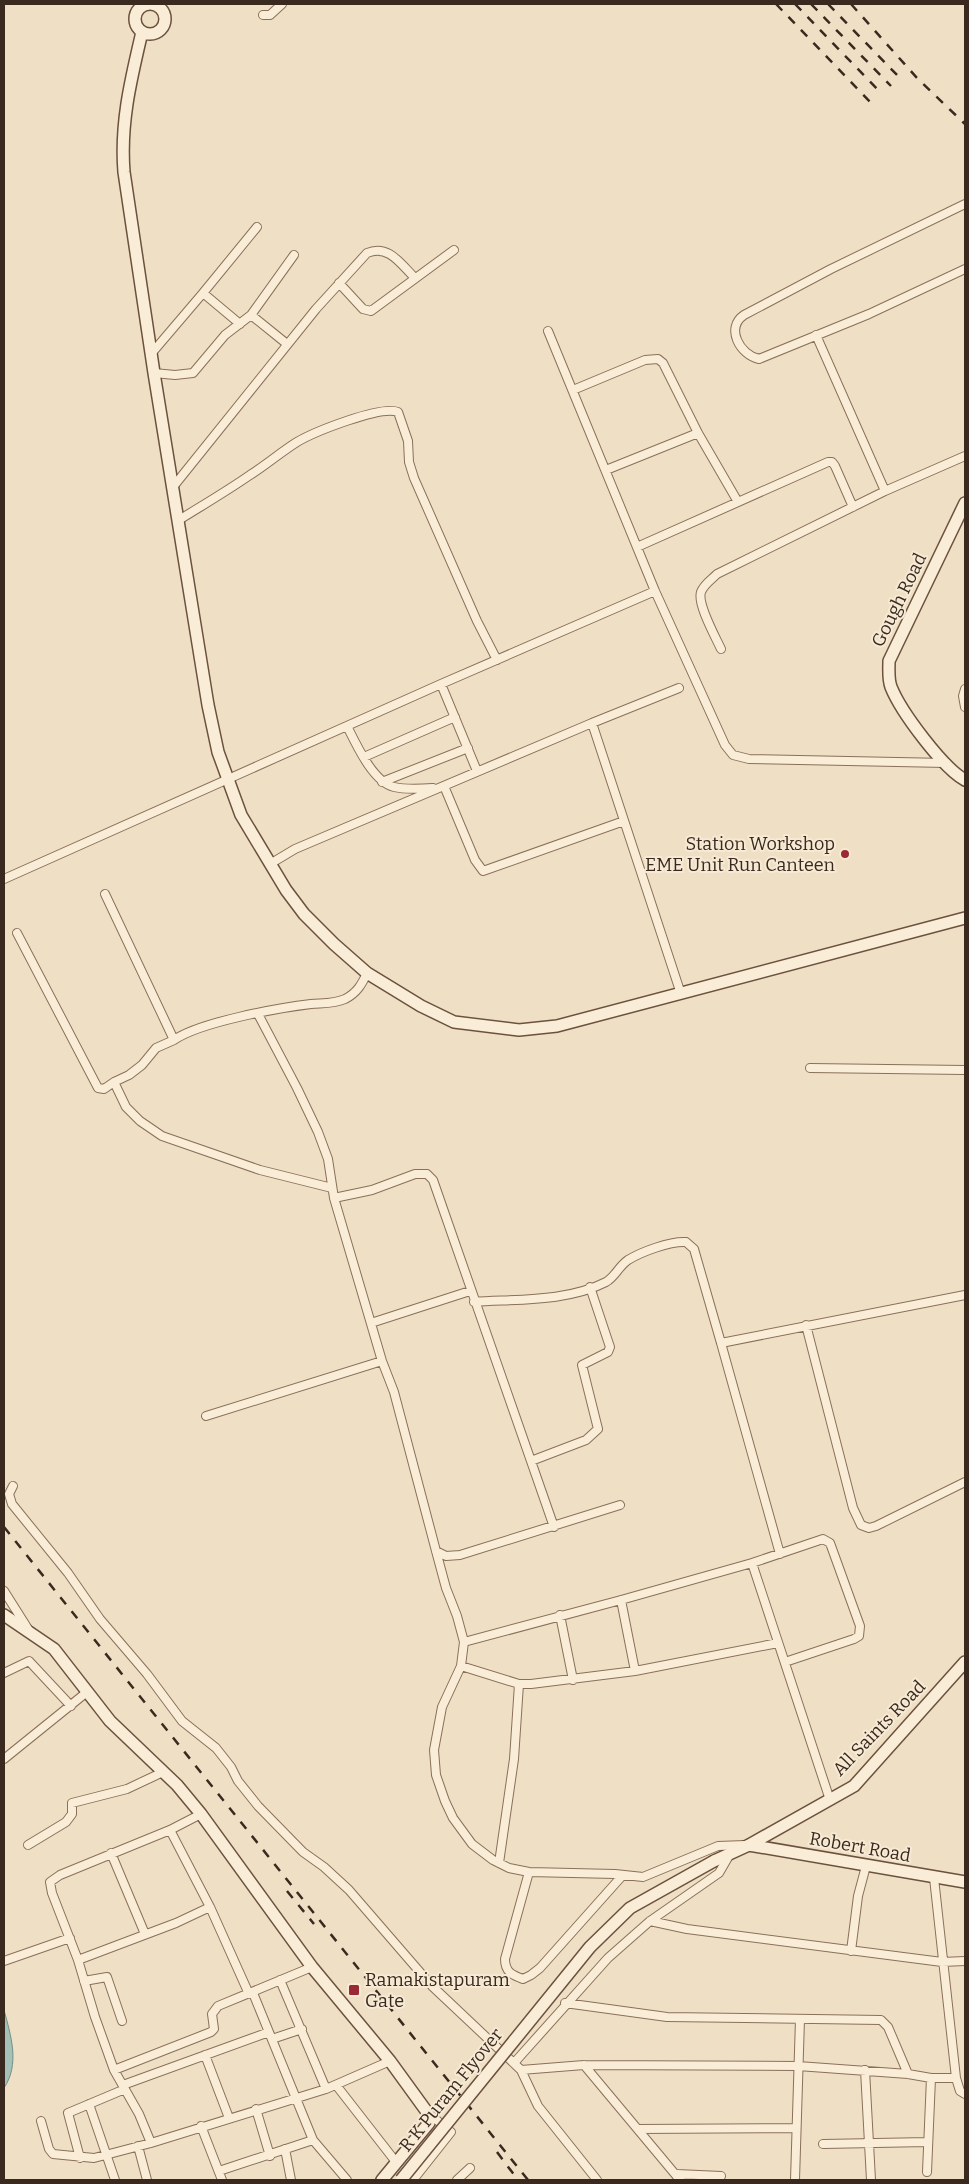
<svg xmlns="http://www.w3.org/2000/svg" width="969" height="2184" font-family="Bitter,serif">
<style>
.water{fill:#a6c2b8;stroke:#6d9185}
.lines{fill:none;stroke-linecap:round;stroke-linejoin:round}
.street-casing{stroke:#8a705a;stroke-width:10}
.secondary-casing{stroke:#6c513e;stroke-width:14}
.street{stroke:#f9edd8;stroke-width:8}
.secondary{stroke:#f9edd8;stroke-width:11}
.rail{stroke:#3a291f;stroke-width:2.5;stroke-dasharray:9 9;stroke-linecap:butt}
.secondary-bridge-casing{stroke:#6c513e;stroke-width:14;stroke-linecap:butt}
.secondary-bridge{stroke:#f9edd8;stroke-width:11}
.poi-dot{fill:#9a2934;stroke:#f6ead4;stroke-width:2}
.labels{text-anchor:middle;stroke-width:4;stroke-linejoin:round;paint-order:stroke}
.street-label{font-size:18px;fill:#3a291f;stroke:#f6ead4}
.poi-label{font-size:18px;fill:#3a291f;stroke:#f6ead4;text-anchor:end}
</style>
<rect width="100%" height="100%" fill="#efdfc5"/>
<path class="water" d="M4 2010C11 2036 20 2064 4 2088Z"/>
<g class="lines">
<defs>
<path id="street" d="M263 15H270L282 4
M965 204 831 269 744 315C725 328 740 355 759 359L869 314 965 269
M339 283 363 309 371 311 454 250
M203 293 257 227
M251 315 294 255
M548 331 655 591 725 745 733 755 749 759 946 763
M816 335 885 491
M151 354 203 293 240 324
M154 373 175 375 193 373 225 335 251 315 287 344
M573 390 645 360 658 359 663 363 698 433 738 502
M606 470 698 433
M173 487 316 309 367 253C388 244 400 263 414 277
M179 520C203 505 227 491 250 475 266 465 281 452 297 442 314 432 381 405 398 412L408 441 409 462 414 478 477 621 497 660
M637 547 828 462H832L835 466 853 507
M721 649C715 636 697 604 701 592 704 584 711 580 717 574L885 491 965 456
M441 684 477 771
M965 689 963 696 965 707
M592 723 679 688
M347 726C356 744 373 782 394 787 406 790 420 789 433 788
M364 757 455 717
M382 782 468 748
M444 786 475 860 483 871 624 821
M270 864 295 849 592 723 681 994
M4 879 441 684 655 591
M105 894 174 1040 156 1048 142 1065 129 1075 114 1082
M17 933 98 1088 104 1089 114 1082 126 1107 140 1121 162 1136 260 1170 332 1188
M258 1014 297 1088 318 1132 328 1159 334 1198 382 1361 394 1392 436 1551 446 1588 457 1616 464 1642 461 1666 442 1707 434 1750 436 1775 445 1801 453 1818 472 1844 493 1860 509 1868 529 1872 615 1874 643 1877 718 1846 745 1845
M174 1040C200 1022 278 1008 311 1004 323 1003 334 1004 345 999 357 993 362 984 367 973
M810 1068 965 1070
M334 1198 372 1190 415 1174H427L433 1180 554 1527
M474 1302C516 1299 567 1302 606 1282 615 1277 619 1266 628 1260 641 1252 670 1241 686 1242L694 1249 721 1343
M371 1323 470 1291
M806 1325 853 1508 861 1525 869 1528 876 1526 965 1482
M206 1416 382 1361
M531 1461 586 1440 598 1429 582 1365 608 1352 610 1347 590 1287
M13 1486 9 1494 12 1504 68 1573 100 1619 147 1674 182 1721 216 1748 231 1767 238 1781 258 1806 303 1852 324 1867 349 1890 432 1986 521 2070 538 2106 597 2180
M436 1551 446 1556 460 1555 620 1505
M780 1554 721 1343 965 1295
M752 1563 830 1800
M4 1591 28 1629
M621 1600 635 1671
M560 1615 573 1680
M464 1642 621 1600 752 1563 823 1539 830 1543 860 1626 859 1636 854 1639 785 1662
M461 1666 519 1684H531L635 1671 778 1643
M4 1673 29 1661 71 1706
M4 1759 87 1692
M170 1830 210 1907 249 1994
M28 1845 66 1822 72 1814V1803L127 1789 163 1772
M111 1853 145 1934
M499 1863 514 1759 519 1684
M529 1872 505 1959C505 1972 512 1975 523 1979L531 1975 540 1968 622 1876
M934 1878 956 2078 960 2091 965 2094
M650 1921 687 1929 942 1962 965 1961
M851 1951 858 1896 866 1866
M78 1960 176 1923 210 1907
M4 1961 70 1938
M280 1980 326 2089
M84 1981 107 1977 122 2021
M253 1993 313 2140 347 2180
M565 2003 667 2017 881 2020 888 2027 908 2074
M272 2039 302 2029
M205 2055 229 2118
M514 2063 608 1958 650 1921 719 1873 730 1854
M584 2065 680 2180
M114 2070 211 2032 214 2029 212 2014 218 2006 312 1967
M521 2070 584 2065 798 2066 908 2074 931 2078H956
M865 2070 871 2180
M123 2085 269 2032
M336 2085 396 2162
M89 2104 115 2180
M256 2109 270 2156
M41 2121 49 2149 53 2154 94 2158 151 2143 326 2089 390 2061
M201 2126 222 2180
M638 2129 796 2128
M151 2143 139 2114 114 2070 95 2017 78 1960 52 1893 50 1882 60 1875 170 1830 201 1814
M823 2144 928 2142
M138 2146 147 2180
M285 2149 291 2180
M80 2158 68 2113 125 2089
M219 2171 313 2140
M927 2172 931 2078
M677 2174 721 2176
M413 2180 451 2132 427 2112
M457 2180 470 2168
M795 2180 800 2019"/>
<path id="secondary" d="M135 19a15 15 0 1 1 30 0a15 15 0 1 1-30 0Z
M142 32C131 79 120 123 124 172L154 373 208 705 218 752 241 815 286 890 304 914 334 944 367 973 421 1006 454 1022 519 1030 557 1026 965 918
M965 503 889 661C889 670 888 679 891 687 901 712 943 768 965 780
M4 1615 54 1649 110 1721 177 1785 201 1814 312 1967 390 2061 427 2112 429 2123 382 2180
M749 1845 965 1882
M714 1861 749 1845 854 1786 965 1662"/>
</defs>
<use href="#street" class="street-casing"/>
<use href="#secondary" class="secondary-casing"/>
<use href="#street" class="street"/>
<use href="#secondary" class="secondary"/>
<path class="rail" d="M776 4 873 105
M795 4 882 94
M811 4 891 86
M828 4 899 77
M851 4 917 78 965 124
M4 1527 528 2180
M287 1891 314 1924
M497 2152 518 2180"/>
<defs>
<path id="secondary-bridge" d="M401 2180 590 1947 630 1908 714 1861"/>
</defs>
<use href="#secondary-bridge" class="secondary-bridge-casing"/>
<use href="#secondary-bridge" class="secondary-bridge"/>
</g>
<g class="poi-dot">
<circle cx="845" cy="854" r="5"/>
<rect x="348" y="1984" width="12" height="12" rx="2.5"/>
</g>
<g class="labels">
<g class="street-label">
<text transform="translate(899 600) rotate(-64)" y="6">Gough Road</text>
<text transform="translate(879 1728) rotate(-46)" y="6">All Saints Road</text>
<text transform="translate(860 1847) rotate(10)" y="6">Robert Road</text>
<text transform="translate(451 2090) rotate(-51)" y="6">R K Puram Flyover</text>
</g>
<g class="poi-label">
<text x="835" y="850">Station Workshop<tspan x="835" dy="21">EME Unit Run Canteen</tspan></text>
<text x="365" y="1986" text-anchor="start">Ramakistapuram<tspan x="365" dy="21">Gate</tspan></text>
</g>
</g>
<rect width="969" height="2184" fill="none" stroke="#3a291f" stroke-width="10"/>
</svg>
